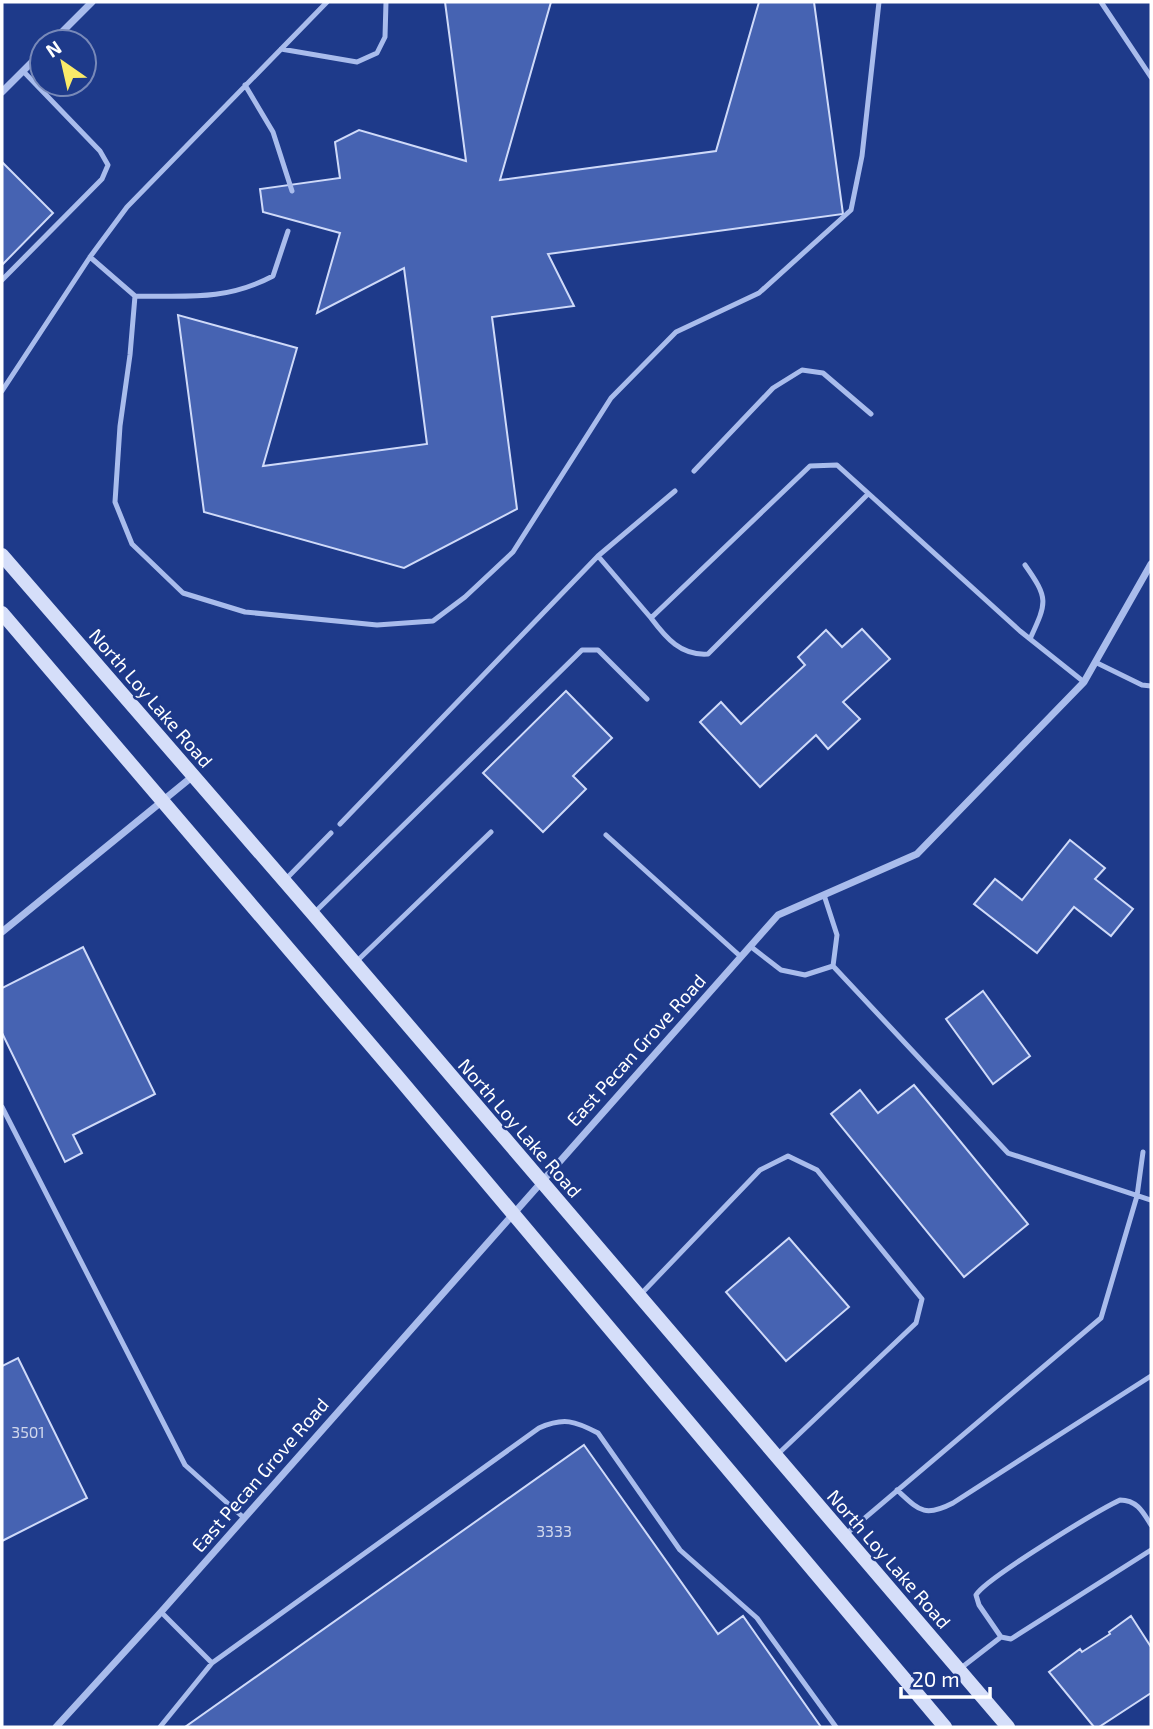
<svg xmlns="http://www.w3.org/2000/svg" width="1153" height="1729" font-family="'Exo 2',sans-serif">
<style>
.building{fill:#4663b2;stroke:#cfdaf9;stroke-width:2}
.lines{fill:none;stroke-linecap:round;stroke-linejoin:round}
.service{stroke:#a9bcec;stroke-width:5}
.minor{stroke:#a9bcec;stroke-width:7}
.secondary{stroke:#d5def9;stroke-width:14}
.labels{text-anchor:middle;stroke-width:5;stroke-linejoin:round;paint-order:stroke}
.number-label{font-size:16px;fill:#d1d8ec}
.street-label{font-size:19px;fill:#fff;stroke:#1e3a8a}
</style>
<rect width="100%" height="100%" fill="#1e3a8a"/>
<path class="building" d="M445 2H551L500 180 716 151 759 2H814L843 214 548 254 574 306 492 317 517 509 404 568 204 512 178 315 297 348 263 466 427 444 404 268 317 313 340 233 263 212 260 189 340 178 335 142 359 130 466 161Z
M2 162 53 213 2 265Z
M862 629 890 659 843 702 860 719 828 749 816 735 760 787 700 722 721 702 741 724 805 665 798 657 826 630 842 647Z
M566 691 612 738 573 776 586 789 543 832 483 773Z
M1070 840 1105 868 1095 879 1133 909 1111 936 1074 907 1037 953 974 904 995 879 1022 900Z
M83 947 155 1094 73 1135 82 1153 65 1162 2 1033V988Z
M983 991 1030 1056 993 1084 946 1019Z
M914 1085 1028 1224 964 1277 831 1114 860 1090 878 1113Z
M789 1238 849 1307 786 1361 726 1292Z
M18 1358 87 1498 2 1541V1366Z
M584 1445 718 1634 743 1616 821 1727H185Z
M1131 1616 1151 1647V1693L1099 1727H1094L1049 1672 1080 1649 1082 1652 1110 1634 1109 1632Z"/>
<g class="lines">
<path class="service" d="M1101 2 1151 77
M281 49 357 62 377 53 385 37 386 2
M245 85 273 132 292 191
M90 257 135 296 130 355 120 426 115 502 132 544 183 593 245 612 377 625 433 621 465 597 513 552 611 398 676 332 759 293 851 210 862 156 879 2
M2 280 102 179 108 165 100 151 23 71
M135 296C187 296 226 301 273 276L288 231
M2 391 90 257 127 207 327 2
M694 471 773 388 802 370 823 373 871 414
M598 556 651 618 810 466 837 465 1020 631 1084 682
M1025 565C1049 599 1047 602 1030 639
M651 618C666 638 681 656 708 654L868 494
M1095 662 1142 685 1151 686
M340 824 598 556 675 491
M606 835 740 956
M286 879 331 833
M824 895 837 935 833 966 1008 1153 1151 1200
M313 914 582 650H598L647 699
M750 946 781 970 805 975 833 966
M357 961 491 832
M2 1107 185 1465 244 1518
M641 1294 760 1170 788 1156 817 1170 922 1299 916 1323 778 1454
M897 1490C919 1510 924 1518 953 1503L1151 1376
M1151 1525C1143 1512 1137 1500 1120 1500 1097 1511 985 1579 976 1595L979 1605 1001 1637 1011 1639 1151 1550
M846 1534 1101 1318 1137 1196 1143 1152
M161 1612 212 1663
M961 1668 1001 1637
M160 1727 212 1663 539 1428C564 1417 575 1421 598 1433L680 1550 757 1618 836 1727"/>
<path class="minor" d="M52 42 92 2
M2 92 42 52
M2 932 193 776
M56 1727 161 1612 778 915 917 854 1084 682 1151 564"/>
<path class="secondary" d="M2 555 313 914 1008 1727
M2 613 398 1077 945 1727"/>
</g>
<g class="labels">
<g class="number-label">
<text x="28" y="1438">3501</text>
<text x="554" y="1537">3333</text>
</g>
<g class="street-label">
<text transform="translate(151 698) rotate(49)" y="7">North Loy Lake Road</text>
<text transform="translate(636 1050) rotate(-48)" y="7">East Pecan Grove Road</text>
<text transform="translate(520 1128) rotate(49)" y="7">North Loy Lake Road</text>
<text transform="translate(260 1475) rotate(-49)" y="7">East Pecan Grove Road</text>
<text transform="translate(889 1559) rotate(49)" y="7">North Loy Lake Road</text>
</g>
</g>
<rect width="1153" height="1729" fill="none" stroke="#ffffff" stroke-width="7"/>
<g transform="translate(63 63) rotate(326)"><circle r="33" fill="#1e3a8a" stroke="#7889b9" stroke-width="2"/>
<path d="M0-5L12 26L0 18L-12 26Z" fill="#faea69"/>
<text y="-10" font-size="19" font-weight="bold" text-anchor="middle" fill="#ffffff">N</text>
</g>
<path d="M901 1687v10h89v-10" fill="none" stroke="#ffffff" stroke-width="3.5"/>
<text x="912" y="1687" font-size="21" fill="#ffffff" stroke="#1e3a8a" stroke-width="5" paint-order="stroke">20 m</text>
</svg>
